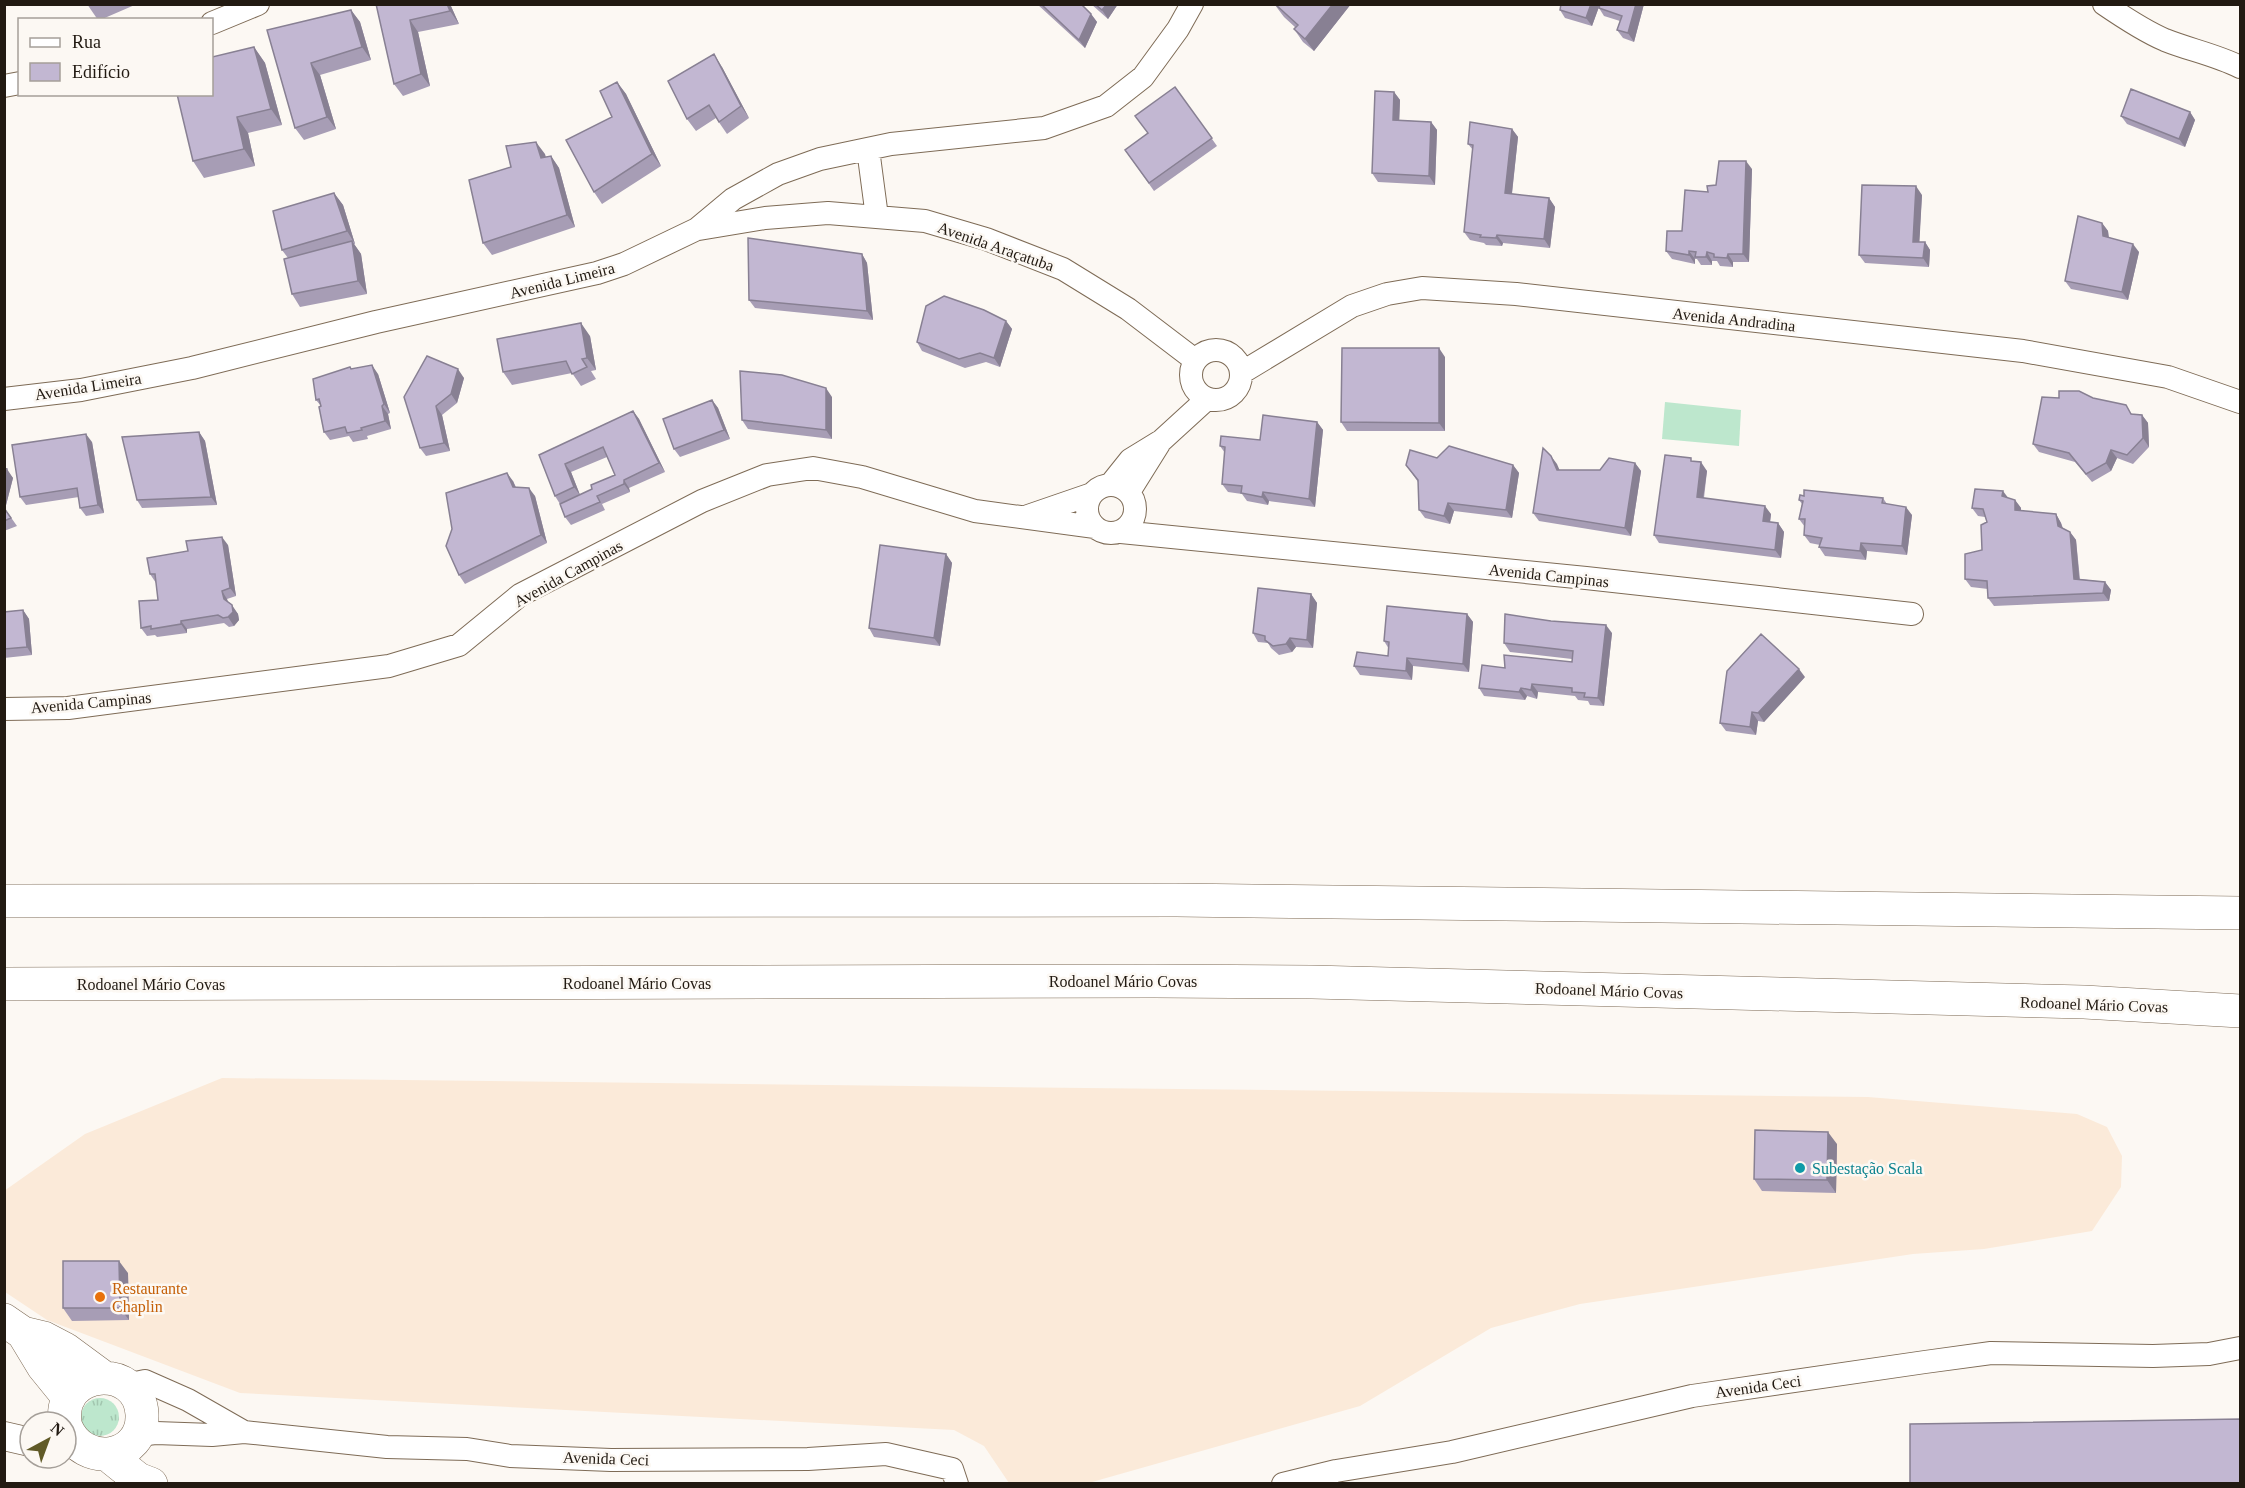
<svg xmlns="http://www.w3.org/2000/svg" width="2245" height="1488" font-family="Georgia,serif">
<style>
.built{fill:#fbead9}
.grass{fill:url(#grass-tufts)}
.pitch{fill:#bde7cd}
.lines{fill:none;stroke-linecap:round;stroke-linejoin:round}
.minor-casing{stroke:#7e6b56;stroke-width:24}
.tertiary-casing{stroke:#7e6b56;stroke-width:30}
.secondary-casing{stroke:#7e6b56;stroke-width:34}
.motorway-casing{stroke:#7e6b56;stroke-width:34}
.minor{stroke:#fff;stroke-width:22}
.tertiary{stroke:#fff;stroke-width:28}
.secondary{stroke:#fff;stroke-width:33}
.motorway{stroke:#fff;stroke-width:33}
.wall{fill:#a79db5;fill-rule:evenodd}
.shaded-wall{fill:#888093}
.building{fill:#c2b7d2;stroke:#888093;stroke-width:1.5}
.culture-dot{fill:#0f9aa8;stroke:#fcf8f3;stroke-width:2}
.food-dot{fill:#e8710a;stroke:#fcf8f3;stroke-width:2}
.labels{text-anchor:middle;stroke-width:5;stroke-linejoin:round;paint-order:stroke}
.street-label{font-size:16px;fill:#221a12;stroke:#fcf8f3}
.culture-label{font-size:16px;fill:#0d838f;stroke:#fcf8f3;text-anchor:start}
.food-label{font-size:16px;fill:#c56008;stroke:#fcf8f3;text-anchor:start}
</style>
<defs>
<pattern id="grass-tufts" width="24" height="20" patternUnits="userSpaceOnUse" patternTransform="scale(1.5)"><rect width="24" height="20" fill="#bde7cd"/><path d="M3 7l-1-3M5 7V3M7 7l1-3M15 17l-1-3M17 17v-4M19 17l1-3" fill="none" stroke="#a2c6af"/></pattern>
</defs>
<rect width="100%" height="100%" fill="#fcf8f3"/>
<path class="built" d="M222 1078 1868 1097 2077 1114 2107 1127 2122 1156 2121 1187 2092 1231 1984 1249 1913 1254 1580 1304 1491 1328 1360 1406 1085 1484 1009 1483 984 1446 954 1430 240 1393 47 1320 5 1292 4 1191 85 1134Z"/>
<path class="grass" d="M81 1417a19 19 0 1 1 38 0a19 19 0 1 1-38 0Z"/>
<path class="pitch" d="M1665 402 1741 410 1739 446 1662 439Z"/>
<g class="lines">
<defs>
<path id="minor" d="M2104 4C2123 17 2144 31 2165 40 2190 50 2216 55 2240 67
M212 23 258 4
M4 86 20 83
M868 149 877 217
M699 229 765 218 828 213 925 221 986 239 1063 269 1128 309 1195 360
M1191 375a25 25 0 1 1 50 0a25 25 0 1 1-50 0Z
M1241 373 1352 306 1387 294 1422 288 1516 294 2023 351 2168 377 2240 402
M4 399 81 390 192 368 376 322 597 273 624 264 697 229 733 199 778 174 820 159 891 144 1044 128 1106 106 1143 77 1178 29 1192 4
M1110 485 1130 460 1161 441 1207 399
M1087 509a24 24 0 1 1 48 0a24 24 0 1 1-48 0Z
M1129 492 1159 444
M1028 516 1092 494
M1121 532 1586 578 1912 614
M4 709 68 708 389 666 459 645 520 595 702 501 767 475 813 468 862 477 975 511 1095 527
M126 1385 145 1381 188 1400 244 1432
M137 1435 156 1433 212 1435 244 1432 387 1447 467 1449 510 1456 611 1460 808 1459 886 1454 952 1469 957 1484
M1283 1484 1336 1471 1452 1452 1692 1396 1925 1362 1991 1353 2153 1356 2209 1354 2240 1348"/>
<path id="tertiary" d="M4 1436 30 1442"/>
<path id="secondary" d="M4 1320 23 1333 44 1338 65 1349 103 1377
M23 1333 43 1366 69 1398
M65 1422C58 1368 139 1362 142 1414 144 1460 83 1469 66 1427
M108 1455 138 1479 151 1484"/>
<path id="motorway" d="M4 901 1176 900 2240 913
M4 984 1154 981 1312 982 2084 1002 2240 1011"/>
</defs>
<use href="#minor" class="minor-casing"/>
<use href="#tertiary" class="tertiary-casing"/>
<use href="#secondary" class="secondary-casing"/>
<use href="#motorway" class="motorway-casing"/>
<use href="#minor" class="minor"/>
<use href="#tertiary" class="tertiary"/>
<use href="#secondary" class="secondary"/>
<use href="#motorway" class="motorway"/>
</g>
<path class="wall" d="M87 4H137L100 20H98Z
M376 4H450L459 24 418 32 430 86 403 96 394 84Z
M1037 4H1081L1091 14 1097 22 1085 48Z
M1091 4H1118L1108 19Z
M1351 4 1314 51 1303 42 1294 29 1296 28 1284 17 1275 5Z
M1600 4H1644L1634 42 1623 38 1617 30 1620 21 1604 16 1599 8Z
M1600 4 1592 26 1565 18 1560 10Z
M351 10 360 22 371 60 320 75 336 129 304 140 295 128 267 30Z
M254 47 265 63 282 125 248 133 255 166 204 178 193 161Z
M722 67 749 118 727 134 716 118 696 131 687 119Z
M617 82 626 94 661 166 602 204 594 192 612 117Z
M1175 87 1217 146 1154 191 1125 150 1148 133Z
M1394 92 1400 100 1399 120 1431 122 1437 130 1435 185 1378 182 1372 173Z
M2190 112 2195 120 2185 147 2127 124 2121 116Z
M1512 129 1518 137 1512 194 1549 198 1555 207 1550 248 1503 243 1502 246 1486 245 1484 243 1470 240 1464 232 1473 150 1468 144Z
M545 154V157L551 156 559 168 575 227 492 255 483 243 511 167Z
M1752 169 1749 262H1733V267L1720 266 1717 261H1712V265H1701L1697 259H1695V264L1672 259 1666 251 1682 231 1708 192 1716 185Z
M334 193 343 205 355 244H354L361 254 367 294 300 307 292 294 288 258 282 250Z
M1922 195 1919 242H1925L1930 250 1929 267 1865 263 1859 255Z
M2102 223 2108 231 2109 237 2139 252 2128 300 2071 289 2065 281Z
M862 254 867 263 873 320 755 308 749 300Z
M1006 321 1012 329 1000 367 986 362 965 368 922 351 917 342Z
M590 336 596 370 591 371 596 379 581 386 572 373 512 385 503 372Z
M427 356 464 378 457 403 442 415 450 451 426 456 420 448Z
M1445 357V431H1347L1341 422Z
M351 369 378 374 390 413 388 414 391 429 367 436 368 439 353 442 349 436 330 440 324 432 321 406 316 400Z
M832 397V439L748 429 742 420Z
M2093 398 2133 414 2142 415 2148 423 2149 447 2133 464 2117 458 2111 471 2092 482 2075 462 2039 452 2033 444Z
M712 400 718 408 730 439 680 457 674 449Z
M633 411 639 419 665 472 629 488 630 492 602 504 605 510 571 525 565 517 560 504 555 496 539 455ZM607 457 615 475 592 489 580 495 571 472Z
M1317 422 1323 430 1315 507 1269 501 1268 505 1247 501 1242 494 1228 492 1222 484 1225 453 1220 446 1260 440Z
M199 432 205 441 217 505 142 508 137 500Z
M92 442 104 513 86 516 80 508 79 497 26 505 20 497Z
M1551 456 1559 470H1600L1635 463 1641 471 1631 536 1539 521 1533 513Z
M1437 458 1513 465 1519 473 1512 518 1454 511 1450 524 1425 518 1419 510 1418 482 1406 465Z
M1694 461 1707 471 1704 498 1771 514 1770 522 1778 523 1784 532 1781 558 1659 543 1654 535Z
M4 468 13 478 5 509 17 526 4 531Z
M513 481 516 487 535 496 547 543 465 584 459 575Z
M1804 496 1883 498 1887 504 1912 515 1907 555 1867 551 1866 560 1825 556 1819 547 1820 545 1810 543 1804 535 1805 527 1799 519 1802 504 1799 500Z
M2008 498 2015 500 2021 508V511L2056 514 2061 523 2063 528 2070 532 2076 540 2080 579 2105 582 2111 590 2109 601 1994 606 1988 598V589L1971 587 1965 579 1982 550 1987 522 1985 517 1978 516 1972 508Z
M228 545 236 596 227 599 228 602 238 614 239 620 234 626 229 627 224 623 187 629V633L157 637 155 635 147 636 141 628 158 600 156 583 150 574 188 551Z
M946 554 952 563 940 646 874 637 869 628Z
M1311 594 1317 603 1313 648 1296 647 1292 652 1279 655 1271 648 1268 643 1258 642 1253 633Z
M23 610 29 619 32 655 4 658V612Z
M1467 614 1473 622 1469 672 1413 666 1412 680 1360 675 1354 666 1388 656 1389 649 1384 641Z
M1612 633 1604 706 1590 705 1588 701 1578 700 1575 696 1538 692 1537 699 1527 696 1525 700 1484 696 1479 688 1505 668 1572 662V659L1510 652 1504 643Z
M1805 677 1764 722 1758 721 1756 735 1726 731 1720 723Z
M1837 1144 1836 1193 1762 1191 1754 1179Z
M128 1273 129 1320 72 1321 63 1308Z"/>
<path class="shaded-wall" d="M447 4H450L459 24 450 11Z
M1107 4H1118L1108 19 1102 10Z
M1333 4H1351L1314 51 1305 39Z
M1591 4H1600L1592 26 1586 18Z
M1636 4H1644L1634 42 1628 33Z
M351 10 360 22 371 60 362 47Z
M1091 14 1097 22 1085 48 1079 40Z
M410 20 418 32 430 86 421 74Z
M254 47 265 63 282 125 271 109Z
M714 54 722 67 749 118 741 106Z
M311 63 320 75 336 129 327 117Z
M617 82 626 94 661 166 652 154Z
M1394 92 1400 100 1399 128 1393 120Z
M2190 112 2195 120 2185 147 2179 139Z
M237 117 248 133 255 166 244 149Z
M1431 122 1437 130 1435 185 1429 176Z
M1512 129 1518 137 1511 201 1505 193Z
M536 142 545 154 550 171 541 158Z
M551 156 559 168 575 227 567 215Z
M1746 161 1752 169 1749 262 1743 254Z
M1916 186 1922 195 1919 250 1913 242Z
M334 193 343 205 355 244 347 231Z
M1549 198 1555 207 1550 248 1544 239Z
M2102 223 2108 231 2109 244 2103 236Z
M1497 235 1503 243 1502 246 1496 238Z
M352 241 361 254 367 294 358 281Z
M1925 242 1930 250 1929 267 1923 258Z
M2133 244 2139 252 2128 300 2122 292Z
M1689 251 1695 259V264L1689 255Z
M1707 252 1712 261V265L1706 257Z
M862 254 867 263 873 320 867 311Z
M1728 254 1733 262V267L1727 258Z
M1006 321 1012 329 1000 367 994 358Z
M581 323 590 336 596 370 587 358Z
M1439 348 1445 357V431L1439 423Z
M372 365 378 374 390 413 384 404Z
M458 369 464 378 457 403 451 394Z
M826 388 832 397V439L826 430Z
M712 400 718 408 730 439 724 430Z
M382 406 388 414 391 429 385 421Z
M436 406 442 415 450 451 444 443Z
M633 411 639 419 665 472 659 463Z
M2142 415 2148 423 2149 447 2143 438Z
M1317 422 1323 430 1315 507 1309 499Z
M199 432 205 441 217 505 211 497Z
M86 434 92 442 104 513 98 505Z
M2111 450 2117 458 2111 471 2106 463Z
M1551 456 1557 464 1563 478 1557 470Z
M1701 462 1707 471 1702 506 1697 497Z
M1635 463 1641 471 1631 536 1625 528Z
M565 464 571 472 580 495 574 487Z
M1513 465 1519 473 1512 518 1506 510Z
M7 469 13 478 5 509 17 526 5 509 4 511V480Z
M507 473 513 481 519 496 513 487Z
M624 480 629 488 630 492 624 484Z
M529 488 535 496 547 543 541 535Z
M2003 491 2009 499 2002 496Z
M1263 492 1269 501 1268 505 1262 497Z
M2015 500 2021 508V518L2015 510Z
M1448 503 1454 511 1450 524 1444 516Z
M1765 506 1771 514 1769 530 1763 521Z
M1906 507 1912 515 1907 555 1902 546Z
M2056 514 2061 523 2064 534 2058 526Z
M1778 523 1784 532 1781 558 1775 550Z
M2070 532 2076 540 2080 587 2074 579Z
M222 537 228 545 236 596 230 588Z
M1861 543 1867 551 1866 560 1860 551Z
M946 554 952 563 940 646 934 638Z
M2105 582 2111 590 2109 601 2103 593Z
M222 591 227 599 229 607 224 599Z
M1311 594 1317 603 1313 648 1307 640Z
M232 605 238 614 239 620 234 626 228 617Z
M23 610 29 619 32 655 27 647Z
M1467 614 1473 622 1469 672 1463 664Z
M181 621 187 629V633L181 624Z
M1606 625 1612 633 1604 706 1598 698Z
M1290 638 1296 647 1292 652 1286 644Z
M1407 658 1413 666 1412 680 1406 671Z
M1799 669 1805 677 1764 722 1758 713Z
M1532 684 1538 692 1537 699 1531 690Z
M1521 688 1527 696 1525 700 1519 692Z
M1752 712 1758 721 1756 735 1750 727Z
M1828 1132 1837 1144 1836 1193 1827 1180Z
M119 1261 128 1273 129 1320 120 1308Z"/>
<path class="building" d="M376 4H447L450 11 410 20 421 74 394 84Z
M1041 4H1081L1091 14 1079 40Z
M1095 4H1107L1102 10Z
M1275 4H1333L1305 39 1294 29 1298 25Z
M1561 4H1591L1586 18 1560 10Z
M1600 4H1636L1628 33 1617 30 1622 16 1599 8Z
M351 10 362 47 311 63 327 117 295 128 267 30Z
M254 47 271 109 237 117 244 149 193 161 177 94H212V57Z
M714 54 741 106 719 122 709 105 687 119 668 81Z
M617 82 652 154 594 192 566 140 612 117 600 91Z
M1175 87 1212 138 1149 183 1125 150 1148 133 1135 116Z
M2131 89 2190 112 2179 139 2121 116Z
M1375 91 1394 92 1393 120 1431 122 1429 176 1372 173Z
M1470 122 1512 129 1505 193 1549 198 1544 239 1497 235 1496 238 1480 237 1481 235 1464 232 1473 145 1468 144Z
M536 142 541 158 551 156 567 215 483 243 469 180 511 167 506 146Z
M1719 161H1746L1743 254H1728L1727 258 1714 257V254L1707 252 1706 257H1695L1696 252 1689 251V255L1666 251 1667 231H1682L1685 190 1708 192 1707 186 1716 185Z
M1862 185 1916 186 1913 242H1925L1923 258 1859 255Z
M334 193 347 231 282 250 273 211Z
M2078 216 2102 223 2103 236 2133 244 2122 292 2065 281Z
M748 238 862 254 867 311 749 300Z
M352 241 358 281 292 294 284 259Z
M944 296 984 310 1006 321 994 358 980 353 959 359 917 342 926 306Z
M581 323 587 358 582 359 587 367 572 374 566 361 503 372 497 339Z
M1342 348H1439V423L1341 422Z
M427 356 458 369 451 394 436 406 444 443 420 448 404 397Z
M372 365 384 404 382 406 385 421 361 428 362 430 347 433 345 427 324 432 319 407 321 406 319 399 316 400 313 379 350 367 351 369Z
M740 371 782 375 826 388V430L742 420Z
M2059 391H2079L2093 398 2126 405 2131 414 2142 415 2143 438 2127 455 2111 450 2106 463 2086 474 2069 453 2033 444 2042 397 2059 398Z
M712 400 724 430 674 449 663 419Z
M633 411 659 463 624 480V484L597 496 600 502 565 517 560 504 592 489 591 485 615 475 603 447 565 464 574 487 555 496 539 455Z
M1263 415 1317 422 1309 499 1263 492 1262 497 1241 493 1242 486 1222 484 1225 447 1220 446 1221 436 1260 440Z
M199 432 211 497 137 500 122 437Z
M86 434 98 505 80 508 77 488 20 497 12 445Z
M1449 446 1513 465 1506 510 1448 503 1444 516 1419 510 1418 480 1406 465 1410 450 1437 458Z
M1543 448 1551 456 1557 470H1600L1609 458 1635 463 1625 528 1533 513Z
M1665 455 1691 458V461L1701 462 1697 497 1765 506 1763 521 1778 523 1775 550 1654 535Z
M4 468 7 469 4 480Z
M507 473 513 487 529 488 541 535 459 575 446 546 452 529 446 493Z
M1975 489 2003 491 2002 496 2015 500V510L2056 514 2058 526 2070 532 2074 579 2105 582 2103 593 1988 598 1987 581 1965 579V554L1982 550 1981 525 1987 522 1983 509 1972 508Z
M1804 490 1883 498 1882 503 1906 507 1902 546 1861 543 1860 551 1819 547 1822 538 1804 535 1805 519H1799L1803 501 1799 500 1800 495 1804 496Z
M4 508 11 518 4 521Z
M222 537 230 588 222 591 224 599 232 605 233 612 228 617 223 618 218 615 181 621V624L151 629V626L141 628 139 601 158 600 155 574H150L147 558 188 551 186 541Z
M880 545 946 554 934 638 869 628Z
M1258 588 1311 594 1307 640 1290 638 1286 644 1273 646 1265 640V636L1253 633Z
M1387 606 1467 614 1463 664 1407 658 1406 671 1354 666 1357 652 1388 656 1389 642 1384 641Z
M23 610 27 647 4 649V612Z
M1505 614 1551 621 1606 625 1598 698 1584 697 1585 693 1572 692V688L1532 684 1531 690 1521 688 1519 692 1479 688 1482 665 1505 668 1504 655 1572 662 1573 651 1504 643Z
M1761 634 1799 669 1758 713 1752 712 1750 727 1720 723 1727 671Z
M1755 1130 1828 1132 1827 1180 1754 1179Z
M63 1261H119L120 1308H63Z
M2241 1419V1484H1910V1424Z"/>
<circle class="culture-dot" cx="1800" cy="1168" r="6"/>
<circle class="food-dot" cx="100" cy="1297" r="6"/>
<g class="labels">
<g class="street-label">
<text transform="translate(996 246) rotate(19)" y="6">Avenida Araçatuba</text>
<text transform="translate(562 280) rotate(-14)" y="6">Avenida Limeira</text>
<text transform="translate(1734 319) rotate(6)" y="6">Avenida Andradina</text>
<text transform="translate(88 386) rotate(-9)" y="6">Avenida Limeira</text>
<text transform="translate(568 573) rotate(-29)" y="6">Avenida Campinas</text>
<text transform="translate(1549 575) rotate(6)" y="6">Avenida Campinas</text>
<text transform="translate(91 702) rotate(-5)" y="6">Avenida Campinas</text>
<text x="1123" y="987">Rodoanel Mário Covas</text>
<text x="637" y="989">Rodoanel Mário Covas</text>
<text x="151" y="990">Rodoanel Mário Covas</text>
<text transform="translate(1609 990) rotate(2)" y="6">Rodoanel Mário Covas</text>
<text transform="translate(2094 1004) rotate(2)" y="6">Rodoanel Mário Covas</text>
<text transform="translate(1758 1386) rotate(-8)" y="6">Avenida Ceci</text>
<text transform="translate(606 1458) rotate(2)" y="6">Avenida Ceci</text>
</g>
<g class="culture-label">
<text x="1812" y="1174">Subestação Scala</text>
</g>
<g class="food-label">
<text x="112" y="1294">Restaurante<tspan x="112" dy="18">Chaplin</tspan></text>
</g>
</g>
<rect width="2245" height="1488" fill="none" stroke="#221a12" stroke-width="12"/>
<rect x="18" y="18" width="195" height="78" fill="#fcf8f3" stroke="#a59f99" stroke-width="1.5"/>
<rect x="30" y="38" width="30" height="9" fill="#ffffff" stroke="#a59f99" stroke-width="1.5"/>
<text x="72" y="48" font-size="18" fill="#221a12">Rua</text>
<rect x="30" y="63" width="30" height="18" fill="#c2b7d2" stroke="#a59f99" stroke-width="1.5"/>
<text x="72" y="78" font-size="18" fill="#221a12">Edifício</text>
<g transform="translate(48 1440) rotate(41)"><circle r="28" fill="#fcf8f3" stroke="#a59f99" stroke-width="1.5"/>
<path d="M0-4.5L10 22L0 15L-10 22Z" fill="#605a27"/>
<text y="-9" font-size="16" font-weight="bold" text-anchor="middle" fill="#221a12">N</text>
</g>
</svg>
